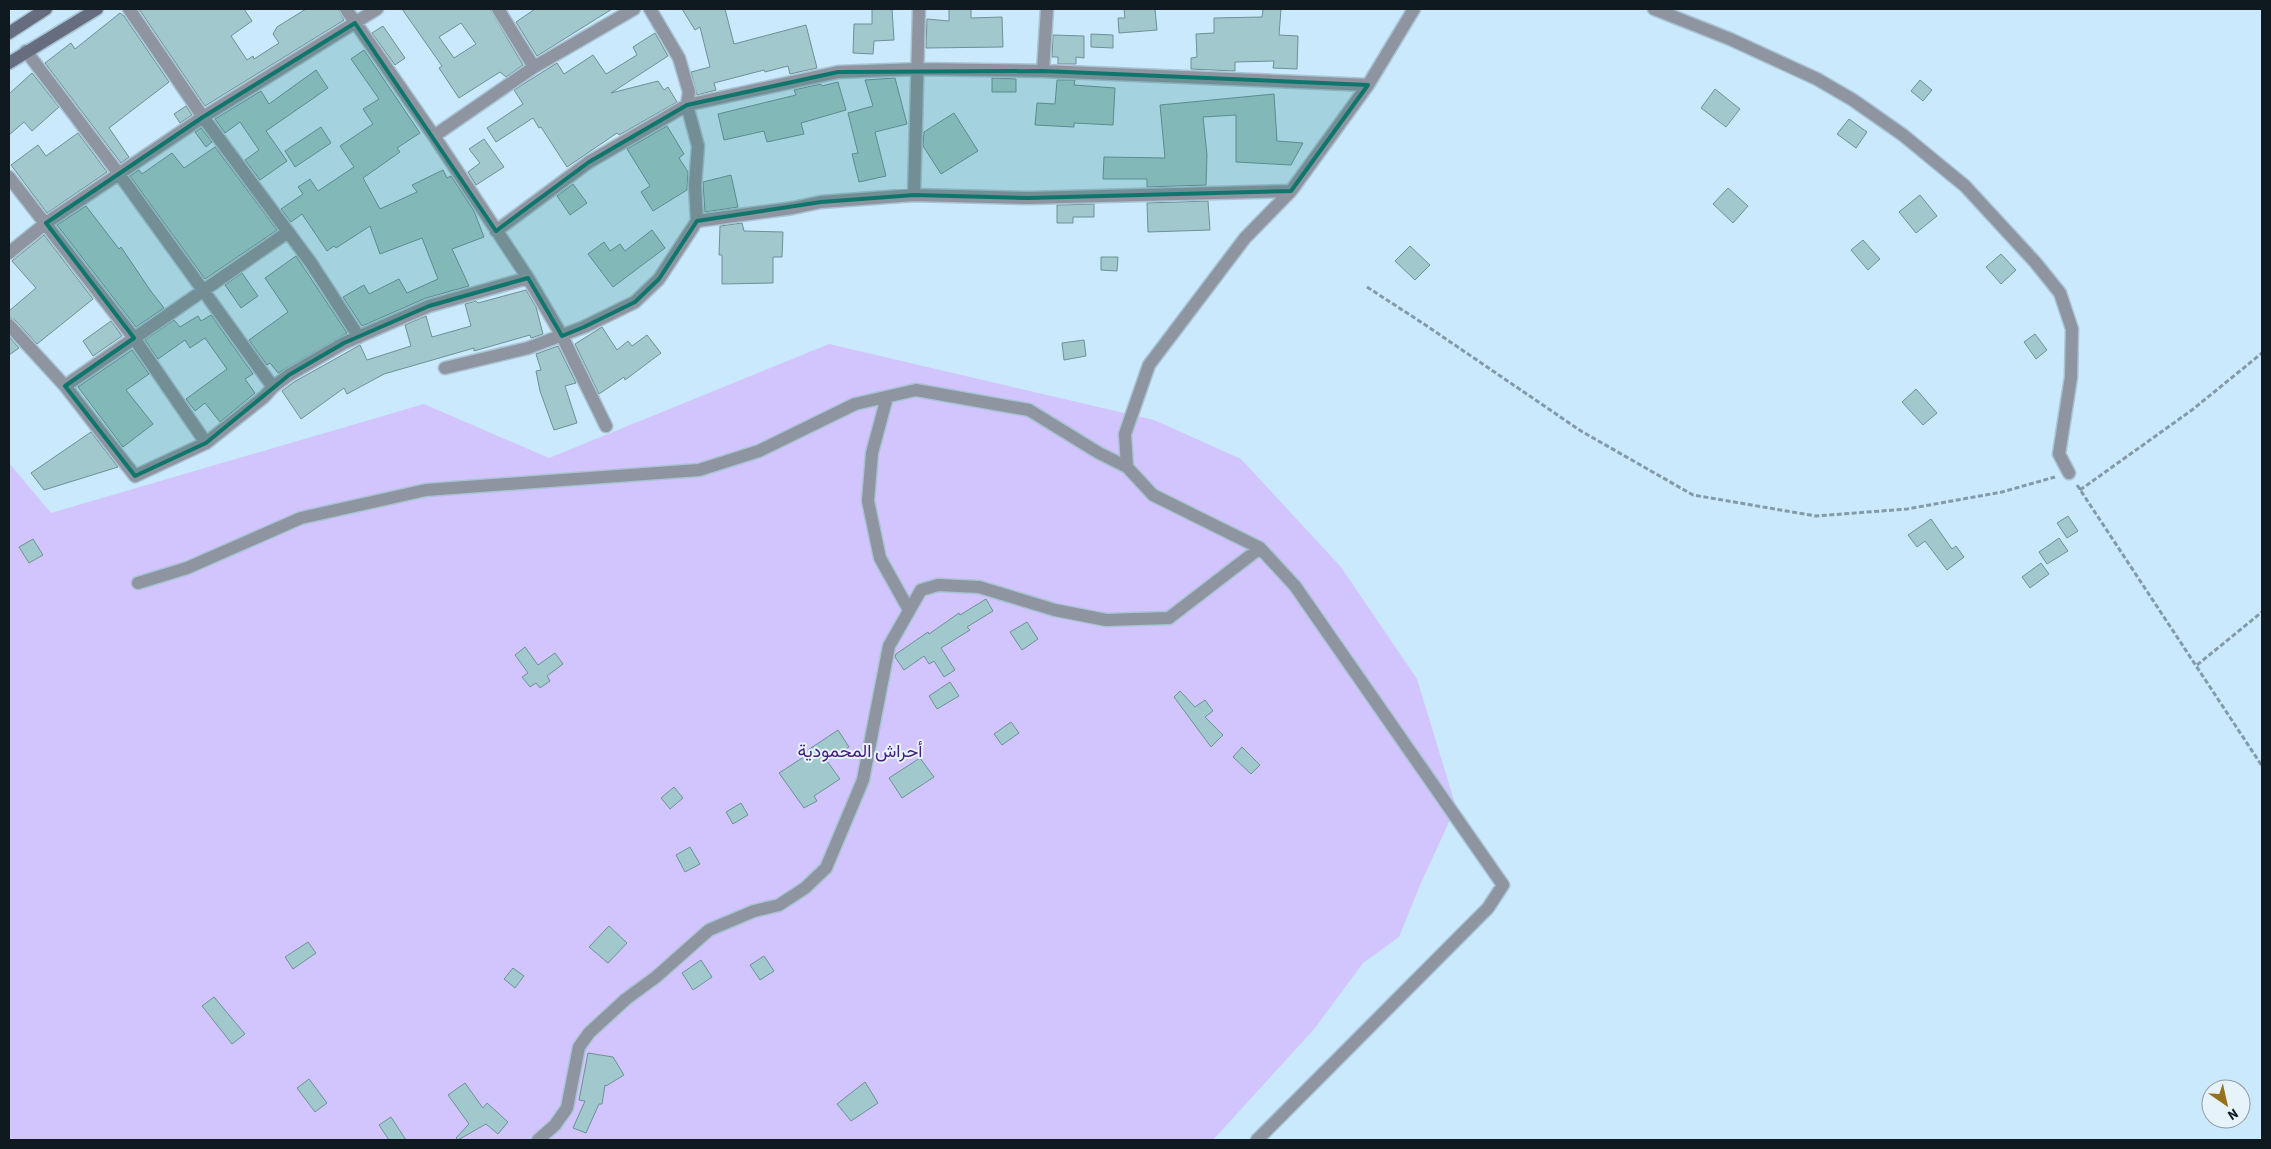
<svg xmlns="http://www.w3.org/2000/svg" width="2271" height="1149" font-family="'Source Sans 3',Vazirmatn,sans-serif">
<style>
.green{fill:#d2c5fe}
.building{fill:#a1c8cc;stroke:#6c9196;fill-rule:evenodd}
.lines{fill:none;stroke-linecap:round;stroke-linejoin:round}
.street-casing{stroke:#a8c4d4;stroke-width:15}
.secondary-casing{stroke:#a8c4d4;stroke-width:15}
.path{stroke:#839aa9;stroke-width:3;stroke-dasharray:5 2.5;stroke-linecap:butt}
.street{stroke:#8e94a0;stroke-width:12}
.secondary{stroke:#656d7e;stroke-width:12}
.marked{fill:#0f766e;fill-opacity:0.2;stroke:#0f766e;stroke-width:4;stroke-linejoin:round}
.labels{text-anchor:middle;stroke-width:4;stroke-linejoin:round;paint-order:stroke}
.park-label{font-size:18px;fill:#451d81;stroke:#e7f3fb}
</style>
<rect width="100%" height="100%" fill="#cae9fc"/>
<path class="green" d="M829 344 1154 420 1241 459 1341 567 1417 679 1456 807 1420 885 1399 937 1363 963 1315 1028 1213 1140H9V463L51 513 424 404 549 458Z"/>
<path class="building" d="M139 9H244L252 21 231 36 247 60 253 56 254 59 279 43 273 34 277 27 306 9H338L344 20 205 106Z
M402 9H490L523 65 506 77 500 72 459 98 439 68 442 66ZM461 23 476 44 454 58 439 37Z
M535 9H612L537 56 516 22Z
M682 9H725L734 44 806 25 817 68 790 74 788 66 765 72 764 70 714 83 716 90 697 95 691 72 710 67 700 27 695 30Z
M872 9H892L894 40 874 41 873 54 853 53 854 24H872Z
M949 9H971V18L1002 17 1003 47 926 48 927 19 949 21Z
M1124 9H1155L1157 30 1119 33 1118 18H1125Z
M1263 9H1281L1279 35 1298 36 1297 69 1273 68 1274 61 1235 62V71L1191 69V58L1197 57 1196 34 1214 33V18L1262 17Z
M120 13 124 16 169 82 109 128 129 157 121 163 45 63 71 43 75 49Z
M383 26 405 58 395 65 372 33Z
M655 33 668 56 611 93 658 81 664 90 668 87 677 102 619 135 617 133 567 167 541 127 539 128 533 118 496 142 487 128 523 104 514 90 557 63 564 74 593 55 606 74 637 55 633 47Z
M1091 34 1113 35V48L1091 47Z
M1053 35 1084 36V58L1076 57V64H1058V57H1052Z
M364 50 420 133 397 148 400 152 363 178 380 209 417 192 412 185 443 170 447 178 451 176 474 211 484 237 452 249 469 286 426 298 362 326 343 297 364 285 369 294 399 279 407 293 438 279 422 238 380 254 370 226 336 248 334 246 327 251 302 214 291 222 281 209 303 194 298 187 310 179 318 191 354 167 340 146 373 124 363 109 379 99 351 59Z
M316 70 328 88 266 131 287 161 260 180 245 160 259 150 240 122 225 133 215 119 261 91 269 104Z
M32 73 59 107 32 131 24 122 9 135V94Z
M895 78 907 124 875 132 886 176 859 182 852 154 858 153 848 113 873 106 865 80Z
M992 78 1016 79V92H992Z
M1057 80H1075L1074 85 1115 88 1113 125 1074 123V127L1035 125 1037 103 1055 104Z
M1920 80 1932 90 1923 101 1911 91Z
M838 82 846 110 801 123 804 134 767 142 764 131 724 140 718 114 796 95 794 90 821 84 822 86Z
M1715 89 1740 109 1726 127 1701 108Z
M1274 94 1277 141 1303 143 1291 165 1236 162V115L1203 117 1207 155 1206 185 1147 187V179H1103L1104 157 1165 158 1160 105Z
M186 106 192 115 180 123 174 114Z
M954 113 978 151 941 174 923 146 924 132Z
M1849 119 1867 132 1856 148 1837 134Z
M667 126 684 154 679 158 688 172 687 190 653 211 641 192 650 186 627 149Z
M321 127 331 143 295 167 285 151Z
M201 128 212 142 206 147 195 132Z
M78 133 107 172 47 213 11 165 38 145 46 156Z
M484 139 504 167 476 185 468 172 480 163 469 149Z
M215 147 277 230 205 279 130 176 139 170 142 174 172 153 184 168Z
M731 175 738 207 705 212 703 182Z
M573 184 587 203 570 215 557 196Z
M1728 188 1748 206 1733 223 1713 204Z
M1920 195 1937 216 1916 233 1899 212Z
M1208 201 1210 230 1148 232 1147 203Z
M1094 204V217H1073V223H1057V205Z
M86 206 119 249 121 247 150 290 164 308 136 327 57 225Z
M742 223 744 231 783 232 782 257H773V283L722 284V255H719L720 226Z
M652 230 665 248 613 287 588 254 604 242 610 251 620 244 625 251Z
M44 235 93 299 37 344 15 320 9 317V311L36 288 12 261Z
M1863 240 1880 259 1868 270 1851 250Z
M1410 246 1430 265 1415 280 1395 261Z
M2001 254 2016 270 2001 284 1986 267Z
M296 256 347 333 278 373 270 363 267 365 249 340 288 312 265 278Z
M1101 257H1118L1117 271 1101 270Z
M242 273 258 296 241 308 225 285Z
M526 290 536 307 543 334 531 338 530 335 474 351V348L384 374 347 394 344 388 301 419 282 391 294 382 360 345 367 360 411 346 405 325 426 316 432 337 471 326 465 304 476 301 478 303Z
M211 315 253 374 245 379 255 393 220 422 205 403 195 411 186 399 227 369 205 338 190 348 185 340 158 359 145 340 174 320 180 327 198 316 201 321Z
M111 321 122 336 93 356 83 341Z
M602 327 617 350 628 341 632 346 647 335 661 353 625 380 624 377 599 394 575 344Z
M2035 334 2047 350 2036 359 2024 342Z
M9 337 19 348 9 355Z
M1084 340 1086 356 1064 360 1062 343Z
M558 346 576 383 565 386 577 423 554 430 540 391 536 371 541 370 536 354Z
M132 350 149 374 126 390 153 424 123 447 78 387Z
M1916 389 1937 413 1923 425 1902 402Z
M91 432 118 467 44 490 31 473Z
M2068 516 2078 531 2067 538 2057 523Z
M1931 519 1952 549 1956 546 1964 557 1947 570 1925 541 1917 547 1908 535Z
M2059 538 2068 551 2047 564 2039 552Z
M33 539 43 555 29 563 19 547Z
M2041 563 2049 574 2030 588 2022 577Z
M986 599 993 611 967 627 970 630 941 648 955 670 944 677 934 661 929 664 924 656 904 670 895 657 896 654 928 632 929 634 959 613 960 615Z
M1027 622 1038 639 1022 650 1010 632Z
M525 647 538 665 555 653 563 664 547 676 550 681 540 688 536 683 530 687 522 677 528 673 515 655Z
M950 682 959 696 937 709 929 696Z
M1180 691 1195 707 1205 700 1213 711 1205 717 1223 735 1211 747 1174 697Z
M1011 722 1019 733 1002 745 994 734Z
M838 730 849 747 827 761 840 779 814 796 817 801 804 808 779 773 810 753 808 750Z
M1242 747 1260 765 1251 774 1233 757Z
M920 758 934 777 902 798 889 778Z
M674 787 683 798 670 809 661 798Z
M741 803 748 815 733 824 726 812Z
M690 847 700 864 685 872 676 855Z
M609 926 627 943 608 963 589 947Z
M308 942 316 953 293 969 285 957Z
M764 956 774 971 760 980 750 965Z
M701 960 712 977 693 990 682 973Z
M513 968 524 976 515 988 504 979Z
M214 997 245 1034 232 1044 202 1006Z
M588 1053 613 1057 624 1075 606 1086 605 1085 602 1104H599L586 1133 573 1128 585 1101 579 1100Z
M309 1079 327 1103 315 1112 297 1088Z
M865 1082 878 1103 851 1121 837 1104Z
M465 1083 483 1108 487 1103 508 1122 498 1134 486 1124 458 1140 456 1138 469 1124 448 1095Z
M391 1117 406 1140H389L379 1125Z"/>
<g class="lines">
<defs>
<path id="street" d="M129 9 203 117 311 263 359 337
M346 9 434 136 528 278 562 336 606 426
M498 9 534 67
M650 9 679 58 689 92 687 105 698 146 695 185 697 221
M1654 9 1730 39 1817 79 1853 100 1903 135 1965 186 2035 262 2060 293 2072 329 2071 377 2059 454 2069 473
M26 51 119 174 273 387
M1043 71 1047 9
M434 136 534 67 634 9
M9 177 134 338 206 443
M914 195 919 9
M496 231 589 162 687 105 838 72 918 69 1043 71 1368 85
M9 253 46 223 203 117 377 9
M9 325 65 386 135 476 206 443 264 397 273 387 289 375 344 343 429 306 528 278
M445 368 528 348 584 327 635 302 659 279 697 221 793 208 821 202 914 195 1028 198 1291 191
M65 386 288 232
M887 397 872 453 868 501 880 558 909 610
M138 583 187 568 301 518 426 490 699 470 759 451 855 404 916 390 1029 410 1099 453 1127 467
M538 1140 555 1125 567 1108 579 1047 589 1033 626 999 656 977 709 930 754 911 779 905 805 888 826 868 863 780 889 646 921 590 938 585 979 587 1055 610 1106 620 1169 618 1260 548
M1257 1140 1488 908 1503 885 1295 586 1260 548 1153 495 1127 467 1125 434 1149 365 1245 238 1291 191 1368 85 1414 9"/>
<path id="secondary" d="M9 33 46 9
M9 63 97 9"/>
</defs>
<use href="#street" class="street-casing"/>
<use href="#secondary" class="secondary-casing"/>
<path class="path" d="M1367 287 1424 324 1581 431 1693 495 1816 516 1907 509 2002 492 2055 477
M2077 485 2262 766
M2080 490 2192 410 2262 353
M2197 665 2262 612"/>
<use href="#street" class="street"/>
<use href="#secondary" class="secondary"/>
</g>
<path class="marked" d="M355 23 496 231 589 162 687 105 838 72 1043 71 1368 85 1291 191 1028 198 914 195 821 202 697 221 659 279 635 302 584 327 562 336 528 278 429 306 344 343 289 375 206 443 135 476 65 386 134 338 46 223 203 117Z"/>
<g class="labels">
<g class="park-label">
<text x="860" y="757">أحراش المحمودية</text>
</g>
</g>
<rect width="2271" height="1149" fill="none" stroke="#0e1920" stroke-width="20"/>
<g transform="translate(2226 1104) rotate(146)"><circle r="24" fill="#e7f3fb" stroke="#909ca3"/>
<path d="M0-4L9 19L0 12L-9 19Z" fill="#95721b"/>
<text y="-8" font-size="14" font-weight="bold" text-anchor="middle" fill="#0e1920">N</text>
</g>
</svg>
